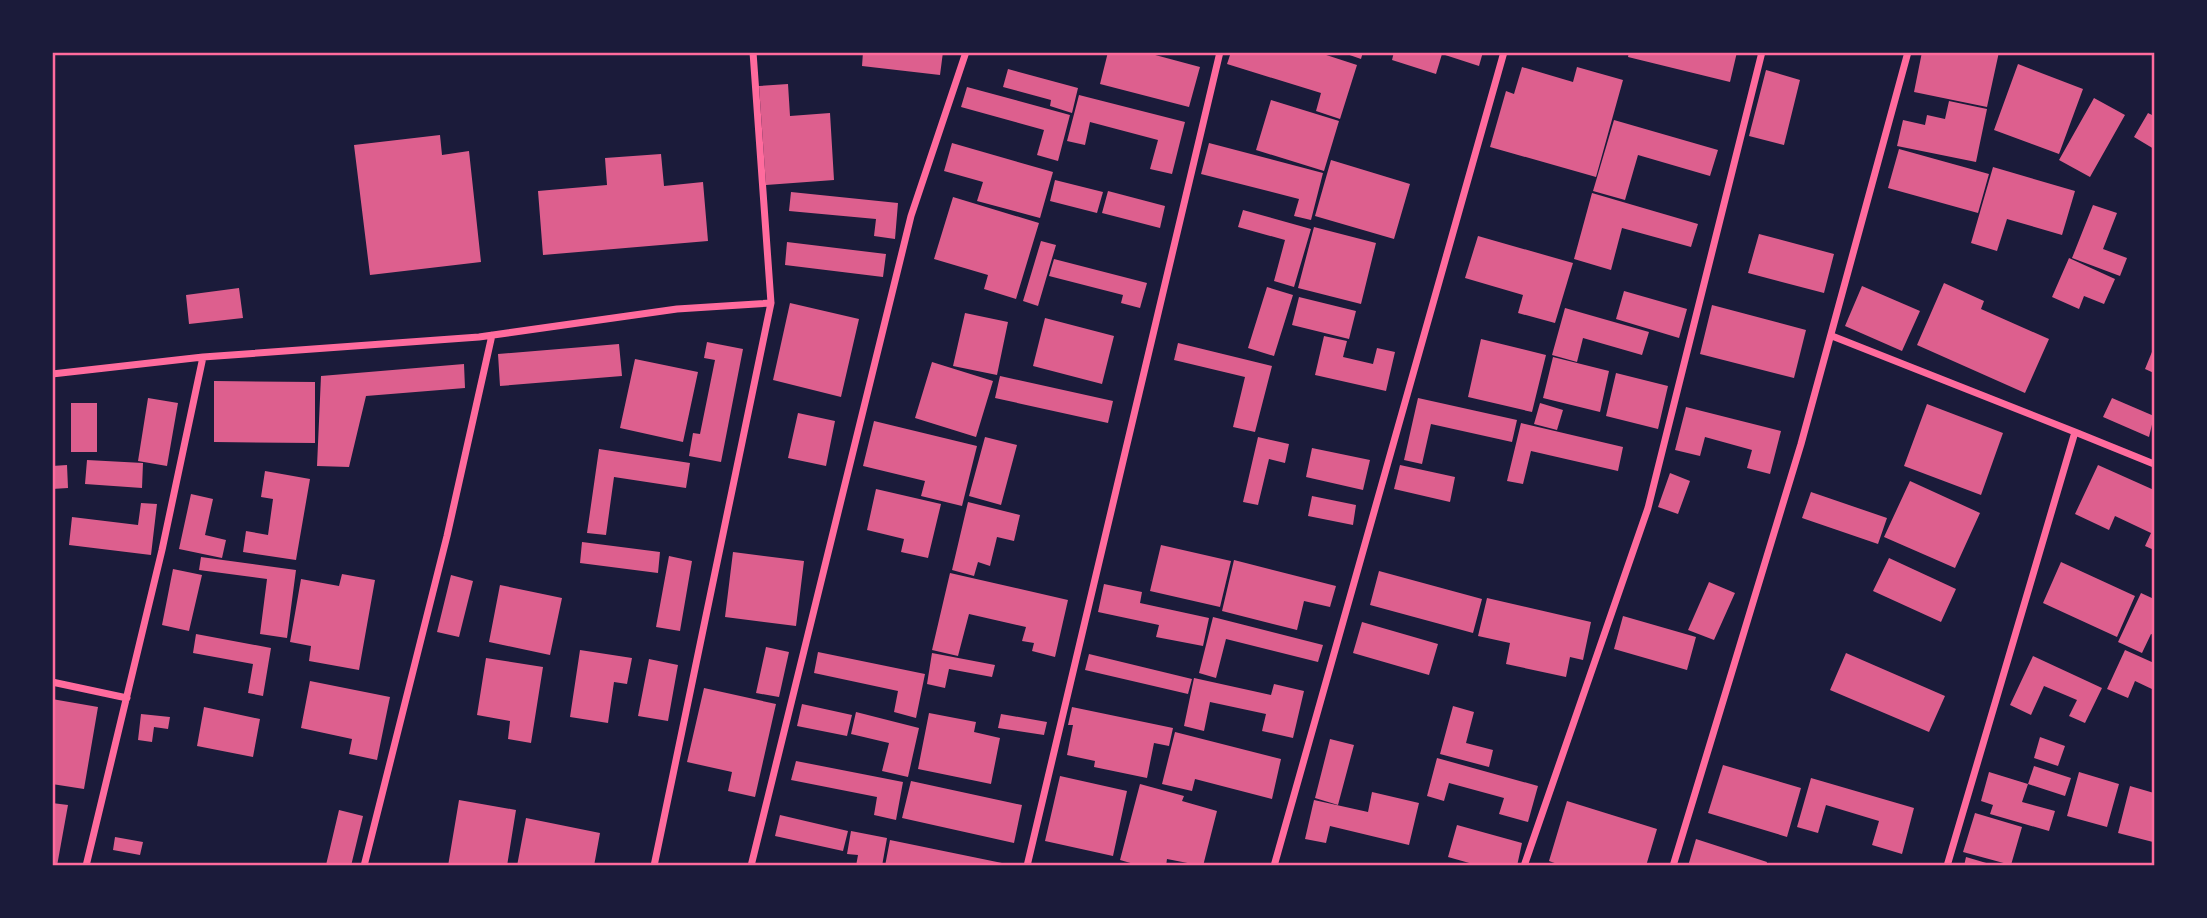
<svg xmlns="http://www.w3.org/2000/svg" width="2207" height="918" font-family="Overpass,sans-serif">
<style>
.building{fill:#dd5f8e}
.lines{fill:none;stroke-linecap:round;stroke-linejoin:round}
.minor{stroke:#ff6b9d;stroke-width:7}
.neatline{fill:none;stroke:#ff6b9d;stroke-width:2.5}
</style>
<rect width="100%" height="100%" fill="#1b1b3a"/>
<path class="building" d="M863 52H943L940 75 862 66Z
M1108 52H1144L1200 67 1189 107 1100 84Z
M1231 52H1317L1357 65 1340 119 1316 111 1321 93 1227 64Z
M1341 52H1363L1361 59Z
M1394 52H1483L1479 66 1442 54 1436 74 1392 60Z
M1629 52H1737L1730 82 1628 57Z
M1922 52H1999L1987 107 1914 92Z
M2018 64 2083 89 2059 154 1994 130Z
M1522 67 1573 82 1577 67 1623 80 1596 177 1490 147 1506 91 1514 94Z
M1008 69 1078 88 1072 113 1050 106 1051 100 1003 87Z
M1766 70 1800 80 1784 145 1749 136Z
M788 84 790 116 830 113 834 180 766 185 759 86Z
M967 87 1070 115 1058 161 1037 155 1044 130 961 107Z
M1079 95 1185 122 1172 174 1150 169 1158 140 1090 122 1085 145 1067 141Z
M2094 98 2125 115 2090 177 2059 160Z
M1271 100 1339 121 1324 171 1256 150Z
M1949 101 1987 109 1976 162 1897 146 1903 120 1925 125 1927 115 1945 119Z
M2148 113 2154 116V149L2134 137Z
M1614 120 1718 150 1710 176 1638 155 1625 200 1593 191Z
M440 135 442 155 469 151 481 262 370 275 354 145Z
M952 143 1053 172 1040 218 977 201 983 182 944 171Z
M1209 143 1323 173 1311 220 1294 216 1299 199 1201 174Z
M1899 149 1989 174 1978 213 1888 188Z
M661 154 664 186 703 182 708 241 543 255 538 191 607 185 605 158Z
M1331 160 1410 184 1394 239 1315 216Z
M1993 167 2075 191 2062 235 2007 219 1997 251 1971 243Z
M1055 180 1103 192 1097 213 1050 201Z
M1108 191 1165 206 1160 228 1102 213Z
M791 192 898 203 895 239 874 236 876 219 789 211Z
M1592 193 1698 224 1691 247 1622 228 1611 270 1574 259Z
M953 197 1039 223 1016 299 984 289 988 275 934 259Z
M2093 205 2117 213 2103 249 2127 258 2120 276 2072 258Z
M1243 210 1311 229 1294 287 1274 281 1285 240 1238 227Z
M1314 227 1376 243 1361 304 1298 288Z
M1759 234 1834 254 1824 293 1748 273Z
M1478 236 1573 263 1555 323 1518 313 1523 295 1465 278Z
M1041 241 1056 245 1038 306 1023 301Z
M787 242 886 254 883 277 785 265Z
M2069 258 2115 279 2104 304 2084 296 2079 309 2052 297Z
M1054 259 1147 283 1140 308 1121 303 1123 295 1049 276Z
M1944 283 1984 301 1981 309 2049 339 2025 393 1917 345Z
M1862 286 1920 311 1902 351 1845 326Z
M1267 287 1293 295 1274 356 1248 348Z
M239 288 243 318 189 324 186 295Z
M1624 291 1687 309 1679 338 1616 319Z
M1299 297 1356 311 1349 339 1292 325Z
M790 303 859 319 841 397 773 380Z
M1712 305 1806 330 1794 378 1700 354Z
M1565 308 1649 332 1642 355 1583 338 1577 362 1552 355Z
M965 313 1008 322 997 375 953 366Z
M1045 318 1114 336 1102 384 1033 366Z
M1324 336 1347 341 1343 357 1373 364 1377 348 1395 352 1386 391 1315 375Z
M1481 339 1546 355 1532 412 1468 397Z
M707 342 743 349 721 462 689 456 693 433 700 434 715 360 704 358Z
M1178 343 1272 366 1255 432 1233 427 1245 377 1174 360Z
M619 344 622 376 500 386 498 354Z
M2154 347V373L2145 369Z
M1553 357 1609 371 1600 412 1543 398Z
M635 359 698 372 683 442 620 428Z
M932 362 993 381 976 437 915 418Z
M464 364 465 388 366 396 349 467 317 466 321 376Z
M1616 373 1668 386 1658 429 1606 416Z
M1000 376 1113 401 1108 423 995 398Z
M214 381 315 382V443L214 442Z
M148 398 178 403 167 466 138 461Z
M1418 398 1517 420 1512 442 1431 424 1422 464 1404 460Z
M2112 398 2154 416 2149 437 2103 417Z
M71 403H97V452H71Z
M1540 403 1563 410 1557 430 1534 424Z
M1927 404 2003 433 1981 495 1904 466Z
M1686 407 1781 431 1770 474 1747 468 1752 450 1705 437 1700 456 1675 450Z
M798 413 835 421 826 466 788 458Z
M874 421 977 446 962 506 921 496 925 481 863 466Z
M1521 423 1623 447 1618 471 1531 451 1523 484 1507 481Z
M985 437 1017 445 1001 505 969 496Z
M1258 437 1289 444 1285 463 1269 459 1258 505 1243 502Z
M1312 448 1370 460 1363 490 1306 477Z
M599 449 690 463 686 488 614 477 606 535 587 533Z
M87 460 143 463 142 488 85 484Z
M67 465 68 488 52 489V466Z
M1400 465 1455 477 1450 502 1394 489Z
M2098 465 2154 490V550L2145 546 2151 533 2115 516 2109 530 2075 514Z
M265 471 310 479 296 560 243 552 246 531 268 535 273 499 261 497Z
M1670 473 1690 481 1678 514 1658 507Z
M1910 481 1980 513 1955 568 1884 537Z
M876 489 941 504 928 558 901 552 904 539 867 530Z
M1811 492 1887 518 1878 544 1802 518Z
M191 494 213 499 205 535 226 540 222 558 179 549Z
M1312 496 1356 505 1353 525 1308 516Z
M968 502 1020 515 1014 541 997 537 990 566 978 562 974 576 952 570Z
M141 503 157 504 151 555 69 545 72 517 138 525Z
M582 542 660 552 658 573 580 563Z
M1161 545 1231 561 1220 607 1150 591Z
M733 552 804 561 796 626 725 617Z
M669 556 692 561 680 631 656 627Z
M201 557 296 570 287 638 260 634 267 579 199 570Z
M1889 558 1956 589 1941 622 1873 591Z
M1234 560 1336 586 1330 607 1304 601 1297 630 1222 611Z
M2061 562 2135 596 2117 637 2043 603Z
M173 569 202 575 189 631 162 625Z
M1379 571 1482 599 1473 633 1370 605Z
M950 573 1068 600 1055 657 1032 651 1034 643 1022 641 1026 627 969 614 958 656 932 650Z
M342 574 375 580 359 670 309 661 311 646 290 642 301 579 339 586Z
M451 575 473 581 459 637 437 632Z
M1709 582 1735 593 1714 640 1688 630Z
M1104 584 1142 592 1140 603 1209 618 1203 646 1156 637 1159 625 1098 612Z
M500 585 562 598 550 655 489 642Z
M2141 593 2154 599V635L2151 634 2142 653 2118 642Z
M1487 598 1591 622 1583 660 1570 657 1566 677 1506 664 1510 643 1478 636Z
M1623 616 1696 637 1687 670 1614 649Z
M1213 617 1323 645 1318 662 1226 639 1216 678 1199 673Z
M1362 622 1438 644 1429 675 1353 653Z
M196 634 271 648 263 696 248 693 253 664 193 653Z
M766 647 789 652 779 697 756 693Z
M580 650 632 658 627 684 614 682 608 723 570 717Z
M2125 650 2154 663V690L2135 681 2128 698 2107 689Z
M818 652 925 674 916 718 894 712 898 691 814 673Z
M932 653 995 665 992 677 949 669 945 688 927 684Z
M1846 653 1945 696 1929 732 1830 690Z
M1089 654 1192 679 1188 694 1085 670Z
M2033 656 2102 688 2085 723 2069 716 2077 700 2044 686 2031 715 2010 705Z
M486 658 543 667 531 743 508 739 510 721 477 715Z
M649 659 678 665 668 721 638 716Z
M1194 678 1271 695 1274 684 1304 691 1293 738 1262 731 1266 714 1210 702 1204 731 1184 726Z
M310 681 390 697 377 760 349 754 352 739 301 728Z
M704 688 776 704 755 797 728 791 732 772 687 762Z
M52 699 98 707 84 789 52 784Z
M802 704 852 715 847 736 797 726Z
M1453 706 1474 712 1466 743 1493 750 1489 767 1440 754Z
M204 707 260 719 253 757 197 746Z
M1072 707 1173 728 1169 746 1154 743 1147 778 1094 767 1095 761 1067 755 1073 725H1068Z
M856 712 919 728 908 777 882 771 889 743 851 734Z
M929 713 976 722 974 732 1000 738 991 784 918 769Z
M141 714 170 717 168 729 154 727 152 742 138 740Z
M1001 714 1047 722 1044 735 998 728Z
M1175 732 1281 759 1272 799 1195 779 1192 791 1162 784Z
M2040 737 2065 746 2058 766 2034 758Z
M1330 739 1354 745 1338 805 1315 798Z
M1437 758 1538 786 1528 822 1499 814 1504 798 1449 783 1444 801 1427 796Z
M796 761 903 782 896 820 874 815 877 797 791 780Z
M1723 765 1801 788 1787 837 1708 813Z
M2034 766 2071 778 2065 796 2028 784Z
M1989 772 2028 784 2022 802 2055 811 2049 831 1990 814 1993 805 1981 801Z
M2079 772 2119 784 2107 827 2067 816Z
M1060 776 1127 791 1113 856 1045 841Z
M1811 778 1914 808 1902 854 1872 845 1879 821 1826 805 1818 833 1797 827Z
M911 781 1022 805 1014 843 902 818Z
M1140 784 1184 796 1182 801 1217 811 1203 866 1167 859 1166 866H1141L1120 860Z
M2130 786 2154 793 2153 842 2118 833Z
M1372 792 1419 803 1409 845 1330 826 1326 843 1305 839 1314 800 1368 812Z
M459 800 516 810 507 866H448Z
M1567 801 1657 829 1646 866H1563L1549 861Z
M52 803 68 805 57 866H52Z
M339 810 363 816 351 866 326 865Z
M1975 813 2022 827 2011 865 1963 852Z
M780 815 848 831 843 851 775 836Z
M526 818 600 833 594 866H517Z
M1457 825 1522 843 1517 866H1480L1448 857Z
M851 831 887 838 882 866H856L858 855 847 854Z
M115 837 143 842 140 855 113 850Z
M1696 839 1767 862 1766 866H1688Z
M890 840 1002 863 1001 866H885Z
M1966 857 1993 865V866H1964Z"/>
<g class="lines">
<path class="minor" d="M1832 336 2075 432 1947 866
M52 374 203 357 479 337 677 309 771 303 753 52
M2075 432 2154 464
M52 682 127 698
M86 866 162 550 203 357
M364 866 447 536 492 335
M654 866 771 303
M751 866 911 216 966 52
M1027 866 1220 52
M1274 866 1504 52
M1524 866 1648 508 1762 52
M1673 866 1801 444 1908 52"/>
</g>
<rect width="2207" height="918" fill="none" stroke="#1b1b3a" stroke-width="108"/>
<rect x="54" y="54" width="2099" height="810" class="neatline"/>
</svg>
